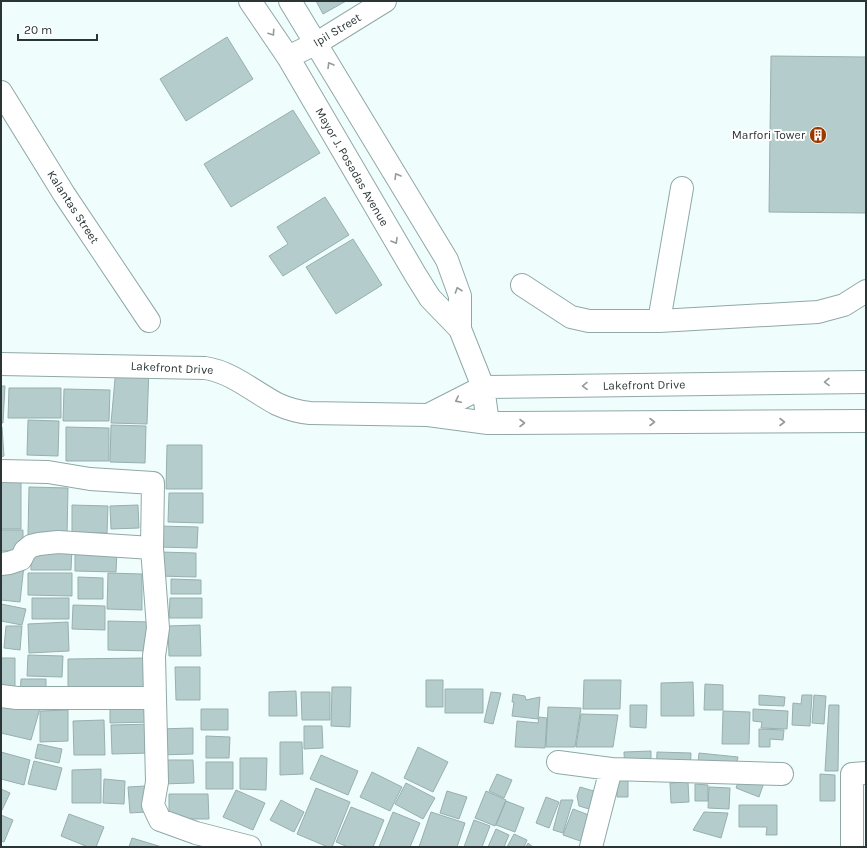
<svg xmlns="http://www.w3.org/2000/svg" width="867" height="848" font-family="Karla,sans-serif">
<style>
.building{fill:#b4cccb;stroke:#97afae}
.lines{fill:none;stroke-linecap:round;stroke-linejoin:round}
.minor-casing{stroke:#90a8a6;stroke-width:24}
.minor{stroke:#fff;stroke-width:22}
.oneway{stroke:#959a9a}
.labels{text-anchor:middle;stroke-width:4;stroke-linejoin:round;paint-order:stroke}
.street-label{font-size:12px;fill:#2b3535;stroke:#fff}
.poi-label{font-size:12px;fill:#2b3535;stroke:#fff;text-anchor:end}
</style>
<rect width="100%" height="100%" fill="#effefd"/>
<path class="building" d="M316 1H346L323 14Z
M227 37 253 79 186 121 160 79Z
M771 56 866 57V213L769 212Z
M293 110 320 153 231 207 204 164Z
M325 197 349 235 283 276 269 256 288 244 277 227Z
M353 239 382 285 336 314 306 267Z
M116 368H149L147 424 111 423Z
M1 386H5L3 423H1Z
M9 388H61V418H8Z
M64 389 110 390 109 421H63Z
M28 420 59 421 58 456 27 455Z
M111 425 146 426 145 463 110 462Z
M1 427H2L4 456 1 457Z
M66 427 109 428V461H66Z
M167 445H202V489H166Z
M1 479H21V529H1Z
M29 487 68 488 67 536 28 535Z
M169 493H203V523L168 522Z
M72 505 108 506 107 533H72Z
M138 505 139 528 111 529 110 506Z
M158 526 198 527 197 548 158 547Z
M1 530H23V551H1Z
M31 547 72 548 71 570H31Z
M75 550 117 551 116 572 75 571Z
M160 552 196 553V577L159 576Z
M2 562 24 565 20 602 1 600Z
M28 573H72V596L28 595Z
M108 573 142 574V610L107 609Z
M78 577 103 578V599H78Z
M171 579 201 580V594H171Z
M32 598H69V619H32Z
M170 598H202V618H169Z
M1 604 26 609 22 625 1 621Z
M73 605 105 606V630L72 629Z
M108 621 151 622 150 651 108 650Z
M68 622 69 651 29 653 28 624Z
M200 625 201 656H169L168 626Z
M6 626H22L20 650 4 648Z
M28 655 63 656 62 677 27 676Z
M1 658H15V687L1 688Z
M147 658 148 688 68 690V659Z
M175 667H200V700H176Z
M21 679H46V696H20Z
M426 680H443V707H426Z
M584 680H621L620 709H583Z
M693 682 694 716H661V683Z
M705 684 723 685V710H704Z
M332 687H351L350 727 331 726Z
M445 689H483V713H445Z
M296 691 297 716H269V692Z
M301 692H330V720H302Z
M491 692 501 693 493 724 484 722Z
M513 694 525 696 526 700 540 697 538 719 512 716 514 702H512Z
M759 695 785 697 784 706 759 705Z
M802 695H812L810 726 792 725 793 703 801 704Z
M814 695 826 696 824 724 812 723Z
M110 699H150V722L110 723Z
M630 705H647L646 728 630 727Z
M829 705H839L838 771H825Z
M1 707 40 708 31 740 1 733Z
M548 707 581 708 575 747H546Z
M201 709H228V730H201Z
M753 709 788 711 787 729 761 728 762 722 753 721Z
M68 710V741L40 742V711Z
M723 711 750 712 749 744H722Z
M581 714 618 715 613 747H576Z
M539 717 547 718 545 748 515 747 517 721 538 723Z
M104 720 105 755H74L73 721Z
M151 724V753L112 754 111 725Z
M304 726H322L323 748 304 749Z
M193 728V754L159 755 158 729Z
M759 729 784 730 783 740 770 739V747H759Z
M206 736 230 737 229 758H206Z
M280 742H302L303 774 280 775Z
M38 744 62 749 59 763 35 758Z
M418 747 448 762 433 792 404 778Z
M651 751V772L625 773 624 752Z
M1 752 30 760 24 785 1 779Z
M657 752 691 753 690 776 656 775Z
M699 753 738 757 735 776 697 772Z
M321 755 358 771 348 795 310 779Z
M240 758H267L266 790 240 789Z
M160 760H193L194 783 161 784Z
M34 761 62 768 56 790 28 784Z
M206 762H233V789H206Z
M745 763 768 771 759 797 736 788Z
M101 769V803H72V770Z
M372 772 402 787 390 811 360 797Z
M497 774 512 780 504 798 489 791Z
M820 774 835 775V801H820Z
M617 776H628V797H617Z
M104 779 125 781 124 804 103 803Z
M688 782 689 802 671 803 670 783Z
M406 783 435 798 423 819 395 804Z
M695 784 708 785V801H695Z
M145 786 146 812 130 813 128 787Z
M580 787 604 794 599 812 579 806 577 796Z
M709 787 730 788 729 809 708 808Z
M316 788 350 802 332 847H328L297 834Z
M1 789 10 793 2 810 1 809Z
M236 790 265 803 253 830 223 817Z
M447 791 467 797 459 819 440 813Z
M486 791 506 800 495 826 475 818Z
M169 794H208L209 819H169Z
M546 797 559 802 549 828 536 823Z
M281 800 304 812 294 832 270 820Z
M561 800H573L563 833 553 830Z
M506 801 524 808 515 832 496 825Z
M739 805H777V835H766L767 827H739Z
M351 807 384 820 373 847H348L336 842Z
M573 809 594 817 586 843 563 835Z
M393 812 420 823 410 847H379Z
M431 812 465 823 457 847H419Z
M704 812 728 813 721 838 693 830Z
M69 814 104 827 96 847H88L61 836Z
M1 815 13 820 4 842 1 841Z
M474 820 490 826 482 847H464Z
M496 829 509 835 504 847H488Z
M514 834 527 840 524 847H507Z
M132 838 162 847H129Z
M528 843 533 847H526Z"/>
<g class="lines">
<defs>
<path id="minor" d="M250 1 288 57 415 274 430 298 460 329
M290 1 447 260 460 296V329L483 387 488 423
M288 57 317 43 385 1
M1 92 64 194 149 321
M522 285 571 317 589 321H659L818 312 844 305 866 291
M659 321 682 188
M1 364 205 368C232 372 254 392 277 404 288 409 299 412 310 413L428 415 488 423 866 421
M428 415 483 387 866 382
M1 471 48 472 90 479 153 483 152 548 158 628 154 656 157 782 153 805 160 820 196 833 250 847
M1 564 9 563 21 559 25 551 31 546 39 544 58 542 152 548
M1 696 17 698H155
M558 762 611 769 591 847
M611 769 782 774
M852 847V774L866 773"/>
</defs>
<use href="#minor" class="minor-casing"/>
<use href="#minor" class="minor"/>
</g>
<defs><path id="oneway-chevron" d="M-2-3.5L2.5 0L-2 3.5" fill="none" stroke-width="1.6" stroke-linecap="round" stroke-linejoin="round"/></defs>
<g class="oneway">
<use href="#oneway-chevron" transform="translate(272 33) rotate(56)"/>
<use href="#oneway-chevron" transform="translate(330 65) rotate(-121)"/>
<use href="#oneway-chevron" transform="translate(397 176) rotate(-121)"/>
<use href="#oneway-chevron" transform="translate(395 241) rotate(60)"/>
<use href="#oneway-chevron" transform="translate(458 290) rotate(-109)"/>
<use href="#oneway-chevron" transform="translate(827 382) rotate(179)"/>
<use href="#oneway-chevron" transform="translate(585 386) rotate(179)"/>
<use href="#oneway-chevron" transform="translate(458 400) rotate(154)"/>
<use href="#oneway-chevron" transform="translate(652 422)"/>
<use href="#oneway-chevron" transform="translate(782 422)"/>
<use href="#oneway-chevron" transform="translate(522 423)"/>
</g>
<defs>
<symbol id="building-disc" viewBox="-11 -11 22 22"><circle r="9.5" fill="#9b3800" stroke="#fff"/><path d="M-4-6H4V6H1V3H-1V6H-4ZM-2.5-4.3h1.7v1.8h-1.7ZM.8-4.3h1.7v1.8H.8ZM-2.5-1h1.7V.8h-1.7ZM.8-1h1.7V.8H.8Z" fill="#fff"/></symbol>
</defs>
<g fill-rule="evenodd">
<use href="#building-disc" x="808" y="125" width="20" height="20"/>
</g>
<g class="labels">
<g class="street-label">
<text transform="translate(337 30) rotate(-31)" y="4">Ipil Street</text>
<text transform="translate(352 167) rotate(60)" y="4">Mayor J. Posadas Avenue</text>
<text transform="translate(73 207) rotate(57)" y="4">Kalantas Street</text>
<text transform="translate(172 368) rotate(3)" y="4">Lakefront Drive</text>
<text transform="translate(644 385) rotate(-1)" y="4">Lakefront Drive</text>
</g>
<g class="poi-label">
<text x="805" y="139">Marfori Tower</text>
</g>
</g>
<rect width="867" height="848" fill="none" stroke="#2b3535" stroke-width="4"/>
<path d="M18 34v6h79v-6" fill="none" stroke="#2b3535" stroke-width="2"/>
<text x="24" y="34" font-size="12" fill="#2b3535" stroke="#ffffff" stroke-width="3" paint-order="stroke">20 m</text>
</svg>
